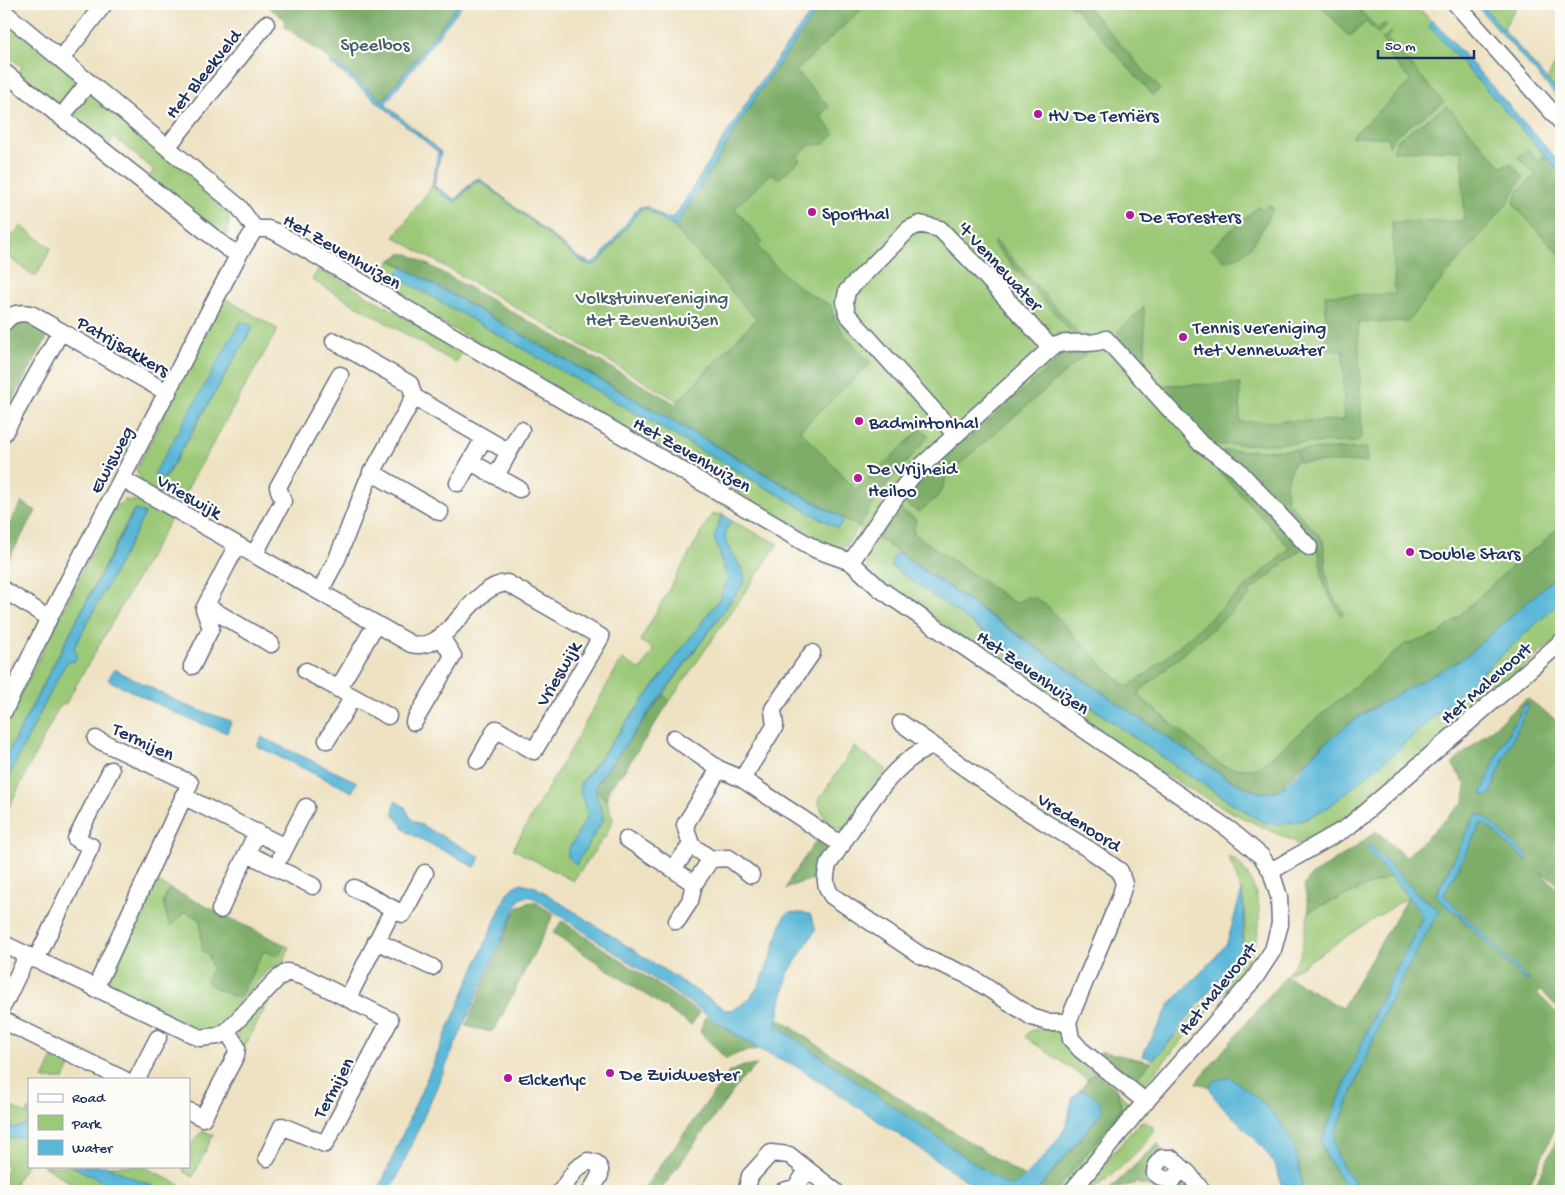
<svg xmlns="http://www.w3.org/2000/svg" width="1565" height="1195" font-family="'Gochi Hand',sans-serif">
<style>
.green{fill:#9cc978;stroke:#5c7c6b;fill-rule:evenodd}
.forest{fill:#7dad68;stroke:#4c6e63;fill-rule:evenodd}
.water{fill:#5ab7d8;stroke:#3a739b}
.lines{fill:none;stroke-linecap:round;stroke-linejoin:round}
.minor-casing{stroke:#656e81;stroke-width:19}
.minor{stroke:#fff;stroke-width:16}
.poi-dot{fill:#b5179e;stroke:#fdfcf7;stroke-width:2}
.labels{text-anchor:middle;stroke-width:4.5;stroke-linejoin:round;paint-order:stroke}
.park-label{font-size:19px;fill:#425d66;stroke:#fdfcf7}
.street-label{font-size:19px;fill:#1b2f5e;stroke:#fdfcf7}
.poi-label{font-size:19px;fill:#1b2f5e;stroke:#fdfcf7;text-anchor:start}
</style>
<rect width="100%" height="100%" fill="#fdfcf7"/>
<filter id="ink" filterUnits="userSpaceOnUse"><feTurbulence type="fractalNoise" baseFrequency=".02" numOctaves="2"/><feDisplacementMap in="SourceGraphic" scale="10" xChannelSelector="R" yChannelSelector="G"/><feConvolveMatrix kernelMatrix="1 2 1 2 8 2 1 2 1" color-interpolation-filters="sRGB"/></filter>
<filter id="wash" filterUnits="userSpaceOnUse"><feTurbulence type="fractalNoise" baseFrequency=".0096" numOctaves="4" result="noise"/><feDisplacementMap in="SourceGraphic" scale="20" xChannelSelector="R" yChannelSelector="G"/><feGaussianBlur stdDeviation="1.12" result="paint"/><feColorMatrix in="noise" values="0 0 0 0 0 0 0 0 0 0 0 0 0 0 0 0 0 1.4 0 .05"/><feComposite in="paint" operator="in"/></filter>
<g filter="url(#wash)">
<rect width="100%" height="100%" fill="#eee2c2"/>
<path class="green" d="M825 4H1412L1418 13 1422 11 1431 21 1428 25 1561 173V572L1258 792 898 553 892 558 977 628 1181 770 1262 822 1279 825 1304 820 1330 806 1395 752 1561 601V634L1369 806 1297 845 1294 841C1249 822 1206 800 1165 774L1163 775 872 576C861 558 867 554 878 538L865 531 853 548 851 546 862 529 859 527 844 548 832 547 384 289 382 272 391 260 403 267 397 273V277L837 528 726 451 809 356 696 220Z
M1481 4H1518L1503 29Z
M4 19 82 83 61 111 17 75 22 67 4 53Z
M1561 54V96L1547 79Z
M89 88 212 193 210 198 230 213 226 239 147 180 154 170 115 138 106 147 67 116Z
M476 180 482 181 580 260C588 266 594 267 601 260L639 210 645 208 673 226 756 319 678 401 394 237 432 186 448 199H459Z
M21 226 51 248 36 277 4 254V246Z
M319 268 463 351 456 363 312 280Z
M224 298 278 329 178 505 142 483 136 469ZM253 327 165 479 154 474Z
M125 500 143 502 172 517 66 703 59 707 4 817V786L59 675 67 662 77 655 74 648 145 514 134 509 4 760V728L114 508Z
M723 514 718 522 721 563 728 578 720 598 580 784V792L588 815 568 857 576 864 603 820 595 788 607 801 613 820 606 835 573 881 513 849 622 659 641 670 654 649 640 641 711 515Z
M732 521 778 544 670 701 663 695 744 583C744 580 745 575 743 571 736 555 714 539 732 521Z
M854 747 887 770 846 827 837 830 826 822 818 801Z
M1228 856C1236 858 1242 867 1247 874 1269 912 1260 945 1235 979L1142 1087 1134 1081C1162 1048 1231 983 1242 944 1250 913 1240 884 1228 856Z
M1391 876 1408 897 1286 976 1300 956 1309 911Z
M153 880 169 888 163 902 170 925 185 911 200 919 212 969 264 951 279 954 285 945 289 947 284 962 268 970 206 1037 103 985Z
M268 994 271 997 244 1048 237 1038 238 1027Z
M1038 1029 1057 1030 1064 1034C1070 1053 1078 1061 1095 1072L1088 1080 1025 1037 1030 1031Z
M55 1053 72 1062 64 1079H43Z
M1117 1089 1127 1103V1113L1065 1191H1055L1114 1120 1121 1107Z
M4 1104 27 1114 29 1109V1124L14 1128 4 1124Z
M1144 1121 1154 1128C1153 1142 1104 1181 1092 1191H1080L1140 1122Z
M204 1131 213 1135 193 1177 184 1172 183 1166H189C189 1152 191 1138 204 1131Z
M29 1137V1161L10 1191H4V1176L8 1168 4 1165V1138Z
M43 1166H72L121 1191H85Z
M106 1166H143L180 1185 181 1191H157L152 1186Z"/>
<path class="forest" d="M260 4H459L382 101 331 60 285 27 284 19 266 5Z
M822 4H867L796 71 829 107 820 116 835 134 824 144 810 145 797 157 800 160 779 179 772 173 735 208 763 242 758 247C784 275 795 289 831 305 834 329 855 346 871 363L800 430 856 490 921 429 929 436 882 490 859 527 391 260 400 254H409L676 404 756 319 673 226 677 224 761 89Z
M1068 4H1085L1160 89 1153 95 1075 8 1073 9Z
M1320 4H1355L1377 29 1385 23 1387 25 1378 34 1366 22 1349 37Z
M1392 31 1387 39 1444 102 1396 135 1389 146 1388 137H1351L1411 81 1382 48 1386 44 1382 39Z
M1447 106 1502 167 1510 163 1524 178C1515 186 1513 197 1505 206 1473 245 1439 281 1408 321L1358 323 1362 436 1357 442 1214 445 1204 442 1153 385 1240 384V422L1344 420 1343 350H1327L1325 295 1395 294 1392 222 1464 221 1462 150 1393 151 1397 140Z
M1527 150 1538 161 1545 155 1561 173V256L1513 204 1519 190 1536 175 1518 157Z
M1269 204 1273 208C1261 229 1253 258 1224 261L1211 248 1259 206 1263 210Z
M996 241 1078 332 1074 335 993 244Z
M1144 307 1146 377 1117 345 1118 331Z
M24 320H30L50 332 4 416V342L19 323Z
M1070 349H1079L1086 354 946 476C943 496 933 500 919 512L902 501 957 443 970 437Z
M1192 442 1228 467 1304 547 1249 592 1251 595 1137 694 1219 764 1230 768 1246 769H1253L1263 764 1405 644 1438 635 1521 558 1539 546 1561 525V572L1470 653 1459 661 1363 713 1320 747 1280 789 1267 793 1258 792 1225 777 878 538 897 507 916 520 913 531 917 536 1010 600 1016 603 1027 597 1035 598 1047 606 1106 669 1128 687 1155 667 1290 548Z
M1367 448V462H1299V450Z
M1297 450V461L1294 462 1286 483 1287 501 1323 540 1327 578 1332 595 1344 613 1341 616 1324 587 1319 553 1222 451Z
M22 502 36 511 4 567V533Z
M663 695 670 701 624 771 609 789 607 801 595 788 597 783Z
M1527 698 1561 724V887L1551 878 1540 873 1561 891V1011L1540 990 1537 993 1561 1017V1116L1526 1191H1361C1349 1174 1331 1156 1335 1134L1385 1011 1439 910 1420 896 1369 845 1367 848 1391 876 1309 911 1304 885 1311 876 1353 849 1376 831 1406 857 1464 802 1466 785 1452 764ZM1525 703 1528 707 1504 758 1490 795H1482L1501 746ZM1479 814 1486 818 1502 839 1485 824 1481 823 1444 895 1528 979V981L1452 909 1437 892 1472 822Z
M820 835 833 846 820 878 799 883 786 889 790 879Z
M169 888 285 945 279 954 274 955 264 951 239 998 218 990 206 981 212 969 208 954 202 951 200 919 185 912 170 926 163 902Z
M1408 897 1422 914V919L1375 1012 1321 1142 1327 1158 1349 1191H1302L1301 1183 1216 1080 1209 1086 1196 1083 1286 976 1342 1008Z
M530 902 536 903 554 914 496 1027 491 1032 466 1026 514 914 518 907Z
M562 921 700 1013 691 1025 553 933Z
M706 1016 758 1049 739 1053 726 1059 700 1032Z
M780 1019C859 1076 944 1124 1026 1178L1011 1186 1003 1183 787 1034 777 1026Z
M1101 1051 1150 1062 1134 1081 1099 1055Z
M757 1065 739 1083 660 1191H642L729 1072 744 1066Z
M1095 1072 1117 1089 1121 1107 1114 1120 1055 1191H1037L1096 1120 1087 1091H1079Z
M1561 1130V1191H1533Z
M1158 1143 1162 1151 1164 1183H1186L1197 1191H1160L1137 1183 1109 1190Z"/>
<path class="water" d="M459 4H463L385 104 441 152 434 186 455 199 474 180 479 178 578 257 591 263 598 260 639 207H648L666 219 675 216 756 88 817 4H822L761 89 677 224 672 226 645 208 641 209 601 260 593 266 580 260 480 180 474 182 455 202 432 186 438 152 330 63 331 60 383 101Z
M1475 4H1481L1561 96V101Z
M1433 20 1561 164V173L1428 25Z
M403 267 842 518 843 522 837 528 397 277V273Z
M241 321 253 327 164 479 154 474Z
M135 509 145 514 74 648 77 655 75 661 67 662 59 675 4 786V760Z
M723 514 732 521C710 543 748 562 744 583L597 783C592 797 604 806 603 820L576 865 568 857V851L588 815 580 792V785L720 598 728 578 714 537Z
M898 553 1225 777C1240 785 1258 797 1275 791 1294 784 1307 759 1322 746 1363 709 1411 687 1459 661L1470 653 1561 572V601L1395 752 1330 806 1304 820 1279 825 1262 822 1181 770 892 567V558Z
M114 669 187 706 231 721 227 733 186 718 108 680Z
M1526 703 1528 707 1504 758 1490 795 1484 797 1482 792 1501 746Z
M261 737 357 782 352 792 257 746Z
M395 801 405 807 412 820 481 857 475 867 407 832 393 813Z
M1476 814 1486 818 1525 854 1528 860 1526 861 1485 824 1481 823 1444 895 1528 979 1527 982 1456 912 1446 906 1436 895Z
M1369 845 1420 896 1439 910 1385 1011 1335 1134C1331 1156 1349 1174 1361 1191H1349L1327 1158 1321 1142 1375 1012 1422 919 1418 909 1366 848Z
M521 883 536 887 726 1010C763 1008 772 945 784 917L790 912 810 914 816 929 789 972 782 998 777 1026 1003 1183 1011 1186C1024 1182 1061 1139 1066 1126 1072 1111 1067 1102 1079 1091 1093 1092 1099 1098 1102 1111L1037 1191H982L798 1067 758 1049 534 898C527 896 523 896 518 902L391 1191H378L507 893 513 887Z
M1242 890 1244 915 1242 943 1238 955 1160 1053 1152 1059 1142 1056 1170 1004 1213 960 1227 943Z
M1230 1077C1276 1112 1298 1130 1302 1191H1282C1280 1153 1238 1125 1215 1098L1209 1086 1216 1080Z
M29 1124V1137L4 1138V1125L14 1128Z
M72 1166H106L152 1186 157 1191H121Z"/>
</g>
<g filter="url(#ink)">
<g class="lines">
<defs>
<path id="minor" d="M1456 4 1561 122
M4 12 239 207 255 229
M61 59 104 4
M4 72 227 248 239 254
M61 117 89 82
M168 146 266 24
M255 229H268L276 232 817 550 851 562 880 589 1230 830 1261 856 1271 871 1279 897 1280 924 1273 950 1254 979 1140 1108 1072 1191
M4 323C11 313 20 312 31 314L168 393
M414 397 509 452 496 476
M4 433 61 331
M955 434 847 314 845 302 847 291 909 229 920 224 940 229 981 271 1051 348
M509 452 521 430
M471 462 519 489
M371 472 440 512
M122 479 411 644C450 654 467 587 507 583L601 637 534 751 496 729 478 761
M458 483 484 438
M254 555 283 501 278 487 340 375
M851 562 888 507 916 471 1051 348C1066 337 1090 348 1106 339L1200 443 1237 469 1309 547
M4 590 49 618
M320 591 337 559 367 482 414 397 410 384 334 341
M206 606 271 644
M192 666 211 628 204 609 237 545
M306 671 388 716
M338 689 376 624
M4 711 49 618 239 254 255 229
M414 722 453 656 441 637
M901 723 1025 810 1090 850 1120 871 1124 884 1120 898 1068 1022
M674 738 719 769 742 779 842 845
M327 740 353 697
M934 746C891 758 853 829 828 865 825 878 824 885 832 896L920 955 969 976 1032 1017 1047 1022H1068L1071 1039 1081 1050 1146 1102
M719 769 685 825 691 845 711 859 729 858 751 875
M742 779 775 726 773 709 812 653
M183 796 285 847
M627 839 673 869 691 845
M248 854 313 886
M281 856 306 807
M673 869 694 884 690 901 677 921
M1271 871 1348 827 1561 642
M694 884 711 859
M354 888 403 914 425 873
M220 910 257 832
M376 941 432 967
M4 944 200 1038 218 1036 227 1031 277 979 287 972 305 977 390 1020 325 1144 282 1126 267 1158
M36 960 91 846 76 839 111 770
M95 989 190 783 96 739
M348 998 393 909
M4 1004 27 956
M4 1021 123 1079
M137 1079 158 1038
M189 1111 203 1118 236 1055 237 1047 227 1031
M808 1170 835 1191
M1182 1170 1172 1180 1162 1178 1155 1173 1156 1165 1162 1158H1171L1188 1173 1202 1191
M561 1191 576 1169 588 1161 596 1163 600 1169V1175L591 1191
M748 1191 747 1189 750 1176 771 1153 789 1155 808 1170 795 1188 783 1191"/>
</defs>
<use href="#minor" class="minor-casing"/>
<use href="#minor" class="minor"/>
</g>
</g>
<g class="poi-dot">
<circle cx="1038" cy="114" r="5"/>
<circle cx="812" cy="212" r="5"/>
<circle cx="1130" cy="215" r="5"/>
<circle cx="1183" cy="337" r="5"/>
<circle cx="859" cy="421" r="5"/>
<circle cx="858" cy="478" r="5"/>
<circle cx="1410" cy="552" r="5"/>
<circle cx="610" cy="1073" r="5"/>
<circle cx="508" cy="1078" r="5"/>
</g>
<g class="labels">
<g class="park-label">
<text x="375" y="50">Speelbos</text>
<text x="652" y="303">Volkstuinvereniging<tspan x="652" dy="22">Het Zevenhuizen</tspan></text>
</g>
<g class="street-label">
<text transform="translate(202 73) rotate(-51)" y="7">Het Bleekveld</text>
<text transform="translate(343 250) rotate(30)" y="7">Het Zevenhuizen</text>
<text transform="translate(1001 265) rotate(47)" y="7">'t Vennewater</text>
<text transform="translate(124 345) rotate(30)" y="7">Patrijsakkers</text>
<text transform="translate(693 453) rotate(30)" y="7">Het Zevenhuizen</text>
<text transform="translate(110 459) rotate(-62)" y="7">Ewisweg</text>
<text transform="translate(190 495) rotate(30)" y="7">Vrieswijk</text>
<text transform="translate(1034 671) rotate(35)" y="7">Het Zevenhuizen</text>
<text transform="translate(557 673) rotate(-60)" y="7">Vrieswijk</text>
<text transform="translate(1485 682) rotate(-41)" y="7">Het Malevoort</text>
<text transform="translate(144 740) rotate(25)" y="7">Termijen</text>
<text transform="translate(1080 821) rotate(32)" y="7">Vredenoord</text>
<text transform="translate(1216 988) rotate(-51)" y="7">Het Malevoort</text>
<text transform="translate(332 1087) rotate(-62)" y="7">Termijen</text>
</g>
<g class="poi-label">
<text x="1048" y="121">HV De Terriërs</text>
<text x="822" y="219">Sporthal</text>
<text x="1140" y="222">De Foresters</text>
<text x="1193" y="333">Tennis vereniging<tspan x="1193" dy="22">Het Vennewater</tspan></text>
<text x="869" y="428">Badmintonhal</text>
<text x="868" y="474">De Vrijheid<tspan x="868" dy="22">Heiloo</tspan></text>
<text x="1420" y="559">Double Stars</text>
<text x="620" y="1080">De Zuidwester</text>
<text x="518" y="1085">Elckerlyc</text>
</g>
</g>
<rect width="1565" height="1195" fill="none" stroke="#fdfcf7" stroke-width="20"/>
<rect x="28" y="1078" width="162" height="90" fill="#fdfcf7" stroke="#a3aaba"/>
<rect x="38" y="1094" width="25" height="8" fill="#ffffff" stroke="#a3aaba"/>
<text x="72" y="1102" font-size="15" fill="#1b2f5e">Road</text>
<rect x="38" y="1115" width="25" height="15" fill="#9cc978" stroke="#a3aaba"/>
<text x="72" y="1128" font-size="15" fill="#1b2f5e">Park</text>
<rect x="38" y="1140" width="25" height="15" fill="#5ab7d8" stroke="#a3aaba"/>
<text x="72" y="1152" font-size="15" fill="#1b2f5e">Water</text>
<path d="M1378 50v8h96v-8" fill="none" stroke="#1b2f5e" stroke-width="2.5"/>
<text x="1385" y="50" font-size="15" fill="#1b2f5e" stroke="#fdfcf7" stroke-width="4" paint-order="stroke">50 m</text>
</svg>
